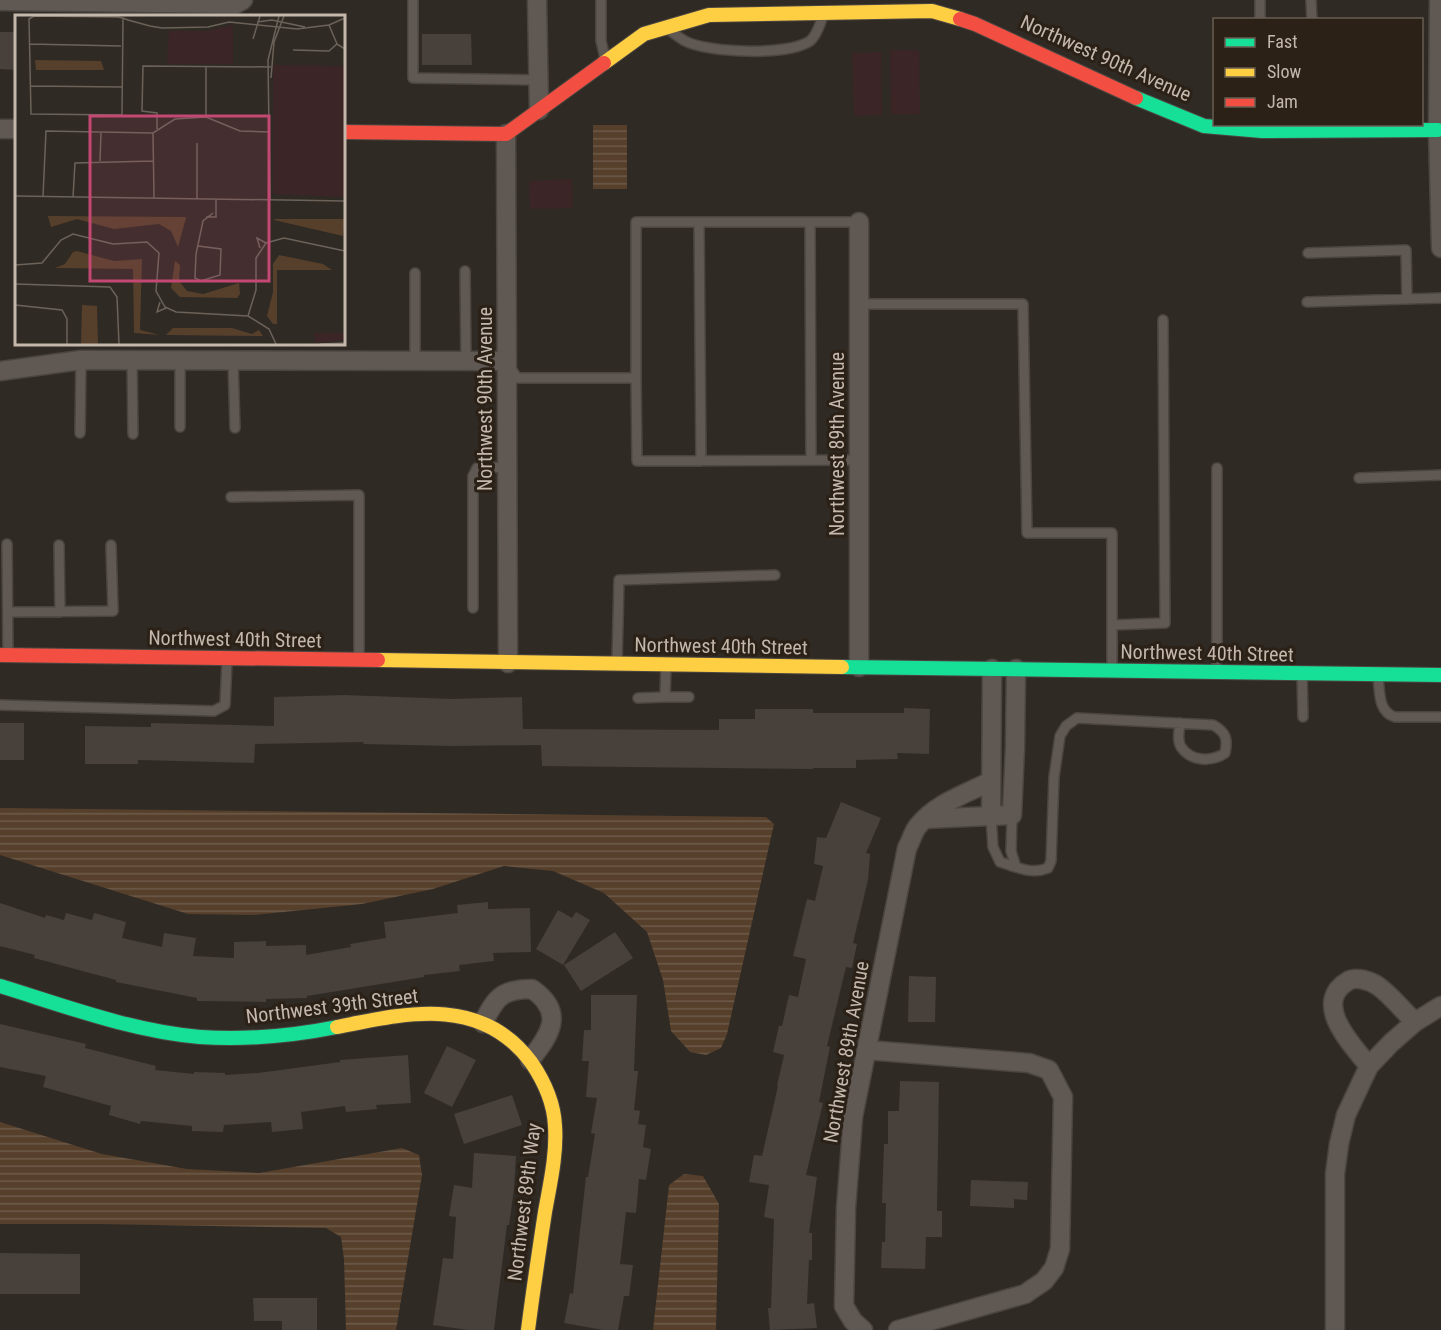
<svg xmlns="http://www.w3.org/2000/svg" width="1441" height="1330" font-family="'Roboto Condensed',sans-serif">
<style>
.green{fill:#3b2527}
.water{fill:url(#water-rules)}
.building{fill:#47403b}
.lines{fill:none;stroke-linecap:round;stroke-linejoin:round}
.lane-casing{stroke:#4a4540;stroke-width:12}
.street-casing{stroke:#4a4540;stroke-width:21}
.fast-casing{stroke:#4d4741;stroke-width:16}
.slow-casing{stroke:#4d4741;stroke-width:16}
.jam-casing{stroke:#4d4741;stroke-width:16}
.lane{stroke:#605953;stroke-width:9}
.street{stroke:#605953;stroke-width:18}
.fast{stroke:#16e098;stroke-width:14}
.slow{stroke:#ffcf43;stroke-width:14}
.jam{stroke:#f24e42;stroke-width:14}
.labels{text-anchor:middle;stroke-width:6;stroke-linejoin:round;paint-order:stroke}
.street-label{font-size:20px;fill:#c4b8ab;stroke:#2b2117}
.inset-road{fill:none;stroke:#6b635a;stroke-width:1.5}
.view{fill:#c34873;fill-opacity:0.15;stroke:#c34873;stroke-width:3}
.inset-edge{fill:none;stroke:#c4b8ab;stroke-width:3}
</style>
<defs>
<pattern id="water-rules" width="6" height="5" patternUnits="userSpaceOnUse" patternTransform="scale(1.5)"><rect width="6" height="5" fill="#56402c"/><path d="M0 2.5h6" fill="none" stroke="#6d5a48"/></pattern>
</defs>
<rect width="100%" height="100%" fill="#302a24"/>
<path class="green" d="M890 50H919L920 114H891Z
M881 52 882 115 854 116 852 53Z
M572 179 573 208 530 209 529 181Z"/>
<path class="water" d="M593 125H627V189H593Z
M0 808 766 817 774 824 727 1034 721 1048 706 1055 690 1052 671 1031 663 980 647 932 604 893 553 871 504 866 433 889 362 904 253 915 188 914 0 855Z
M0 1122 102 1154 187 1169 259 1173 402 1148 419 1155 422 1175 396 1330H346L344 1259 341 1237 326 1228 98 1224H0Z
M684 1174 703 1176 719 1204 716 1330H653L669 1185Z"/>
<path class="building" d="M0 32H16V70L0 69Z
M422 34H471L472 65H422Z
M344 695 452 699 522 697 523 729 719 730V719H755V709H813V713H904V708L930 709 929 754 897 753 898 759 856 760V768H813V769L542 766 541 745 453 746 363 744 364 742 255 744 254 763 138 760V764H85V726L151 727V723L274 726V697Z
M0 723H24V760H0Z
M841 802 881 818 866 853 870 854 868 880 853 943 857 944 852 968 846 967 827 1046 830 1047 819 1102 823 1103 806 1175 817 1177 809 1233H812V1260H809L807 1304 814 1303 817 1328 770 1330 768 1308H771L774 1219 764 1217 769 1185 749 1182 754 1155 762 1156 778 1086H777L784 1055 773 1052 779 1026H782L789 995 798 997 806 959 793 956 807 899 815 901 823 866 814 864 817 837 826 838Z
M488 902V909L530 908 531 952 493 953 494 961 459 965 460 971 424 975V977L307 996V998L266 999V1002L197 1001V998L116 982V980L34 958 35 955 0 946V903L45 918 46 915 64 920 66 913 92 920 94 913 126 922 122 938 162 947 164 933 196 938 193 956 234 958V942L266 941V946L306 945V955L351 947 350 944 386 938 384 922 458 913 457 905Z
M558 910 572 918 576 912 590 920 563 965 536 949Z
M615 932 633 958 581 991 564 965Z
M909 976 936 977 935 1022H908Z
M591 995H637L634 1071H638L634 1110 640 1111 638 1124 646 1125 643 1147 651 1149 646 1180 639 1179 636 1213 626 1212 620 1264 633 1265 629 1296H624L618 1330H603L564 1323 570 1293 573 1294 586 1177H588L595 1134 591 1133 597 1098 586 1097 589 1061H582L584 1030H591Z
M0 1024 86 1044 85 1048 156 1066 155 1070 194 1074V1072L225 1073V1075L258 1073 340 1062V1060L408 1055 411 1103 376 1105 377 1109 346 1112 345 1106 301 1112 303 1129 272 1132 271 1122 224 1125 223 1132 192 1131V1126L141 1121 140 1124 109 1115 111 1106 43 1087 46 1076 0 1067Z
M447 1046 476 1060 452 1107 424 1093Z
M900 1081 939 1082 937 1211H942V1237H926L925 1269 881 1268 882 1242H885L886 1203H882L884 1144H888V1111H899Z
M512 1095 522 1125 464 1144 454 1114Z
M474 1153 516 1156 514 1189 509 1225H507L494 1330H468L433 1325 443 1258 453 1259 456 1217 449 1216 454 1185 472 1188Z
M971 1180 1028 1182 1027 1200 1014 1199V1208L970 1206Z
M0 1253 80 1254V1294H0Z
M253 1298H317V1330H282V1321H254Z"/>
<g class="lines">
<defs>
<path id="lane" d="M413 0V78L538 80
M601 0V41L605 58
M1260 0V20
M1311 0 1312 20
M669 30C674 33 679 38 685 41 708 53 788 56 810 41 817 35 820 24 823 16
M699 222 701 461
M810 222 811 460
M1308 253 1406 250 1407 299
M465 271 466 361
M415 273V361
M1307 302 1441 298
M859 304H1023L1027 533H1112V668
M132 360 133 434
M180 360V427
M233 360 235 428
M510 367 517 378H636V222H859
M636 378 637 461 859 460
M80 433 81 360
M1217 468V671
M1359 478 1441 475
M231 497 359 495V659
M7 544 8 653
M59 545 60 612
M473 608V476L477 468 508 467
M8 612 113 611 111 545
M1112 625 1165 623 1163 320
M617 662 619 580 775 575
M1302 674 1303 717
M1378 677C1380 692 1378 712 1395 717H1441
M665 697H689
M638 698 665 697 666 665
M0 705 214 711 225 705 227 661
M1012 815 1011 851 1016 867
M991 816 993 847 1000 862C1017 867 1031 875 1048 868L1051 861 1054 777 1060 736 1066 726 1077 718 1213 725C1226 732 1228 739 1225 753 1212 762 1191 762 1181 747 1177 741 1179 730 1180 723"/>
<path id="street" d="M537 0 539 110
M1439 0 1438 130 1441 248
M0 1 236 4 243 0
M0 129H16
M506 134 508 663
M859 222V667
M0 371 81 360 507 361
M991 816 992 669
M925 819 1012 815 1015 747 1016 669
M483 1023C496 997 502 989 532 989 565 1012 551 1034 530 1060
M867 1050 1029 1063 1049 1070 1063 1097 1060 1249 1054 1268 1044 1281 1025 1294 898 1330
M1369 1066C1352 1045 1311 1003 1348 981 1356 976 1371 981 1378 986 1392 996 1403 1011 1415 1022
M863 1330 853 1321 844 1306 846 1208 853 1117 907 848C911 841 913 832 918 826 936 803 966 794 991 781
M1335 1330V1174L1339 1144 1346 1115 1369 1066 1391 1043 1415 1022 1441 1006"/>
<path id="fast" d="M1136 98 1204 126 1262 131 1438 130
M842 667 1441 675
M0 986C65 1006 131 1031 200 1037 246 1040 292 1036 337 1027"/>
<path id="slow" d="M604 63 644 34 709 15 932 11 960 19
M378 660 842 667
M337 1027C407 1013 481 995 531 1062 544 1081 554 1103 555 1126 557 1154 550 1184 545 1212 539 1251 533 1291 528 1330"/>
<path id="jam" d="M960 19 975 24 1136 98
M344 132 506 134 604 63
M0 655 378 660"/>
</defs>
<use href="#lane" class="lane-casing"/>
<use href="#street" class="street-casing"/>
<use href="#fast" class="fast-casing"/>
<use href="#slow" class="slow-casing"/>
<use href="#jam" class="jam-casing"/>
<use href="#lane" class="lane"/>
<use href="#street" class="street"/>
<use href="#fast" class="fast"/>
<use href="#slow" class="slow"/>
<use href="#jam" class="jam"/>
</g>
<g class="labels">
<g class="street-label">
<text transform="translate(1106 58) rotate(24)" y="7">Northwest 90th Avenue</text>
<text transform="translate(485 399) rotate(-90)" y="7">Northwest 90th Avenue</text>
<text transform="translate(837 444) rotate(-90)" y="7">Northwest 89th Avenue</text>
<text transform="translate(235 639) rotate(1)" y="7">Northwest 40th Street</text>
<text transform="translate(721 646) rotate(1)" y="7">Northwest 40th Street</text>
<text transform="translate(1207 653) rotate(1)" y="7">Northwest 40th Street</text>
<text transform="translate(332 1006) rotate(-7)" y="7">Northwest 39th Street</text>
<text transform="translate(846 1052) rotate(-80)" y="7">Northwest 89th Avenue</text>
<text transform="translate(524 1202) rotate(-83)" y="7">Northwest 89th Way</text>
</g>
</g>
<g transform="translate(15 15)">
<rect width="330" height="330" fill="#302a24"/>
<path d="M218 10V49H152L154 16H192ZM258 50 330 51V182L258 179ZM299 318H330V325L300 328Z" fill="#3b2527"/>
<path d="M20 45 86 46 89 55H21ZM33 201 170 202 171 203 163 232 156 216 144 209 99 214 62 204 36 212ZM330 204 328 221 259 205 260 204ZM62 236 99 246 127 244 125 315 145 320 119 318 118 254 40 253 50 249 58 237ZM264 240 308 249 317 255H262V309H258L252 301 258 277V249ZM160 246 165 250 164 266 172 276 188 279 224 268 225 279 222 283 165 282 156 273ZM67 290 82 291 83 329H66ZM158 313H217L237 319 244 315 248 321 151 320Z" fill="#56402c"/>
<path class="inset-road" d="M108 3 107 100 16 99 14 4 19 1 102 2 108 3 113 5 135 11 147 13 193 12 214 7 282 14 314 10 330 3M242 7 257 5 290 12M314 10 322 29M238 24 245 1M14 29 106 31M278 35 314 36 322 29 330 34M191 51V102M256 63 259 27 269 1M15 71 108 72M142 114V98L127 96 128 51 256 52M138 118 139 183M182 128V184M85 146 86 117M0 181 330 186M28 181 31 116 138 118 160 104 191 102 225 116 254 117M58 182 60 148 138 146M255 185 253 45 264 1M191 202H201V184M183 231 206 234 205 260 186 266 180 263 181 239 188 206 198 198M245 233 242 223 251 228M0 250 27 248 46 225 58 219 98 229 132 227 144 238 141 276 150 292 161 297 233 301 254 314 261 329M0 269 95 272 102 282 104 329M145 287 142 297 151 293M0 290 47 295 52 304V329M233 301 241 275V243L251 228 269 223 330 236M305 329 330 328"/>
<path class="view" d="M75 101H254V266H75Z"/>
<rect width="330" height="330" class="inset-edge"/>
</g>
<rect x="1213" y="18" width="210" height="108" fill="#2b2117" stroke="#685d52" stroke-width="1.5"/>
<rect x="1225" y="38" width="30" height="9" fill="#16e098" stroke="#685d52" stroke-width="1.5"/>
<text x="1267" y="48" font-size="18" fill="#c4b8ab">Fast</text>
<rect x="1225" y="68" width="30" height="9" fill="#ffcf43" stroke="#685d52" stroke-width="1.5"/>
<text x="1267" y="78" font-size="18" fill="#c4b8ab">Slow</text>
<rect x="1225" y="98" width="30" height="9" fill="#f24e42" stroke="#685d52" stroke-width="1.5"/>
<text x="1267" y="108" font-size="18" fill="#c4b8ab">Jam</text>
</svg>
